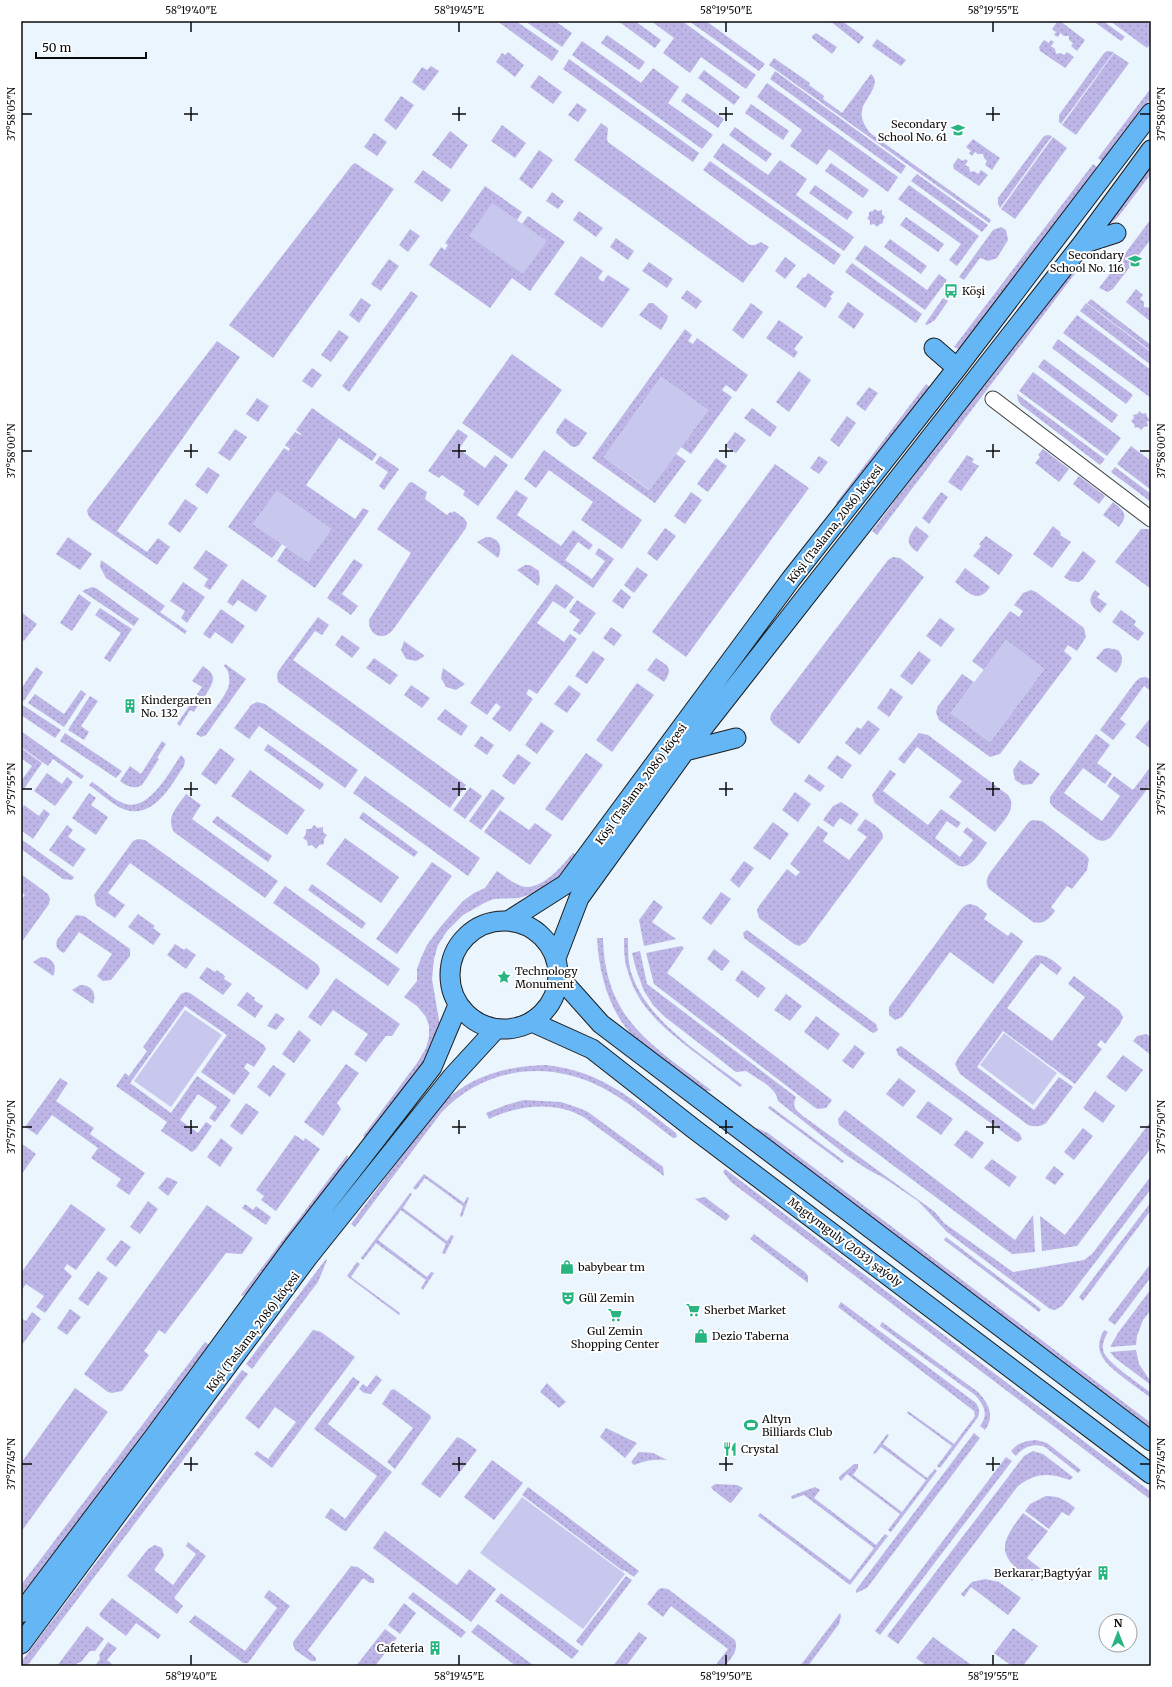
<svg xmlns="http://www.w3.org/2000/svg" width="1172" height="1687" font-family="Merriweather,serif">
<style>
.green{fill:url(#green-dots)}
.pitch{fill:#c8c7ee}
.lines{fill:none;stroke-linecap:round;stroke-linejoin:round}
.minor-casing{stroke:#3e3e3e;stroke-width:17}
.major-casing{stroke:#1c1c1c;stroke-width:21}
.minor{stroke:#fff;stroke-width:15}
.major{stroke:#65b6f4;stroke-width:19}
.ticks{fill:none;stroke:#0b0b0b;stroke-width:1.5}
.labels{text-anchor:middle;stroke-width:4;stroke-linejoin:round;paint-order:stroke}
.poi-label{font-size:11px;fill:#0b0b0b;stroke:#fff;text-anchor:start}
.street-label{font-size:11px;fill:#0b0b0b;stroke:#fff}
.neatline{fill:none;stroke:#0b0b0b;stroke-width:1.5}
.ticks-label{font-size:10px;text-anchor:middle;fill:#0b0b0b}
</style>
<defs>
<pattern id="green-dots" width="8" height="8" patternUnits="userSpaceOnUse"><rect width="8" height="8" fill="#bdb6e7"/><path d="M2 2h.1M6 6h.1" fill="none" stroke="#a19bc5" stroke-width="1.8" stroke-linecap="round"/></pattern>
</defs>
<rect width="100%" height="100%" fill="#eaf5fe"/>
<path class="green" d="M497 21H516L559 51 552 61Z
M525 21H555L572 33 562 47Z
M618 21H635L661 40 655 48Z
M651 21H682L756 75 746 89 701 57 690 73 663 53 674 38Z
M689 21H706L765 64 759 71Z
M830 21H842L864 37 859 44Z
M1060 21 1085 40 1077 51 1071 46 1073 43 1069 40V36H1064L1060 33 1058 37 1054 35 1056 32 1052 29 1057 22Z
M1093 21H1103L1125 37 1121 41Z
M1110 21H1146L1151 25V43L1147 48Z
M816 33 837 47 832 54 812 38V36Z
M607 35 645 62 639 70 601 43Z
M877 39 906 60 901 66 872 46Z
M1044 40 1049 43 1051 40 1054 42 1051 46 1055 49 1056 54 1060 53 1064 55 1067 52 1074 57 1065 68 1040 51 1039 47Z
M582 41 641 83 653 68 679 87 668 103 713 135 702 149 572 55Z
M1107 51 1114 52 1061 124 1059 122V115L1104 53Z
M508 52 524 65 515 77 496 62 502 53 505 55Z
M1114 53 1129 63 1076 135 1062 125Z
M774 58 810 83 809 85 824 96 823 99 842 113 871 74C883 84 863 100 862 110 860 119 865 126 870 133L991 220 989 223 769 65Z
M569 59 699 153 693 162 563 69Z
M431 66 439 71 424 91 412 82 422 67 427 70Z
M704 70 740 97 734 105 698 78Z
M775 71 906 166 901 174 770 79Z
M539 75 562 92 553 104 530 87Z
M767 83 898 177 888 192 829 149 817 165 790 146 802 130 757 97Z
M1151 88V98L1103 162 1098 158Z
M687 93 724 119 718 128 681 101Z
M401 96 414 105 396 130 384 120Z
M577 103 587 110 578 122 568 115Z
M751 104 789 131 783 140 745 113Z
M601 123 608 128 607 139 608 142 750 245H755L761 242 769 247 743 283 574 160Z
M502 125 526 143 515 158 491 141Z
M735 127 772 154 766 162 729 135Z
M450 131 468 145 451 169 432 155Z
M374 133 387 142 377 156 364 147Z
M1048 135 1052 136 1000 208 998 204V198L1044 136Z
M1053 137 1067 148 1015 219 1001 209Z
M973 139 1000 158 992 170 985 165 987 161 984 158 983 154H978L975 152 972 156 969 153 971 151 966 147Z
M723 143 768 175 780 160 807 179 796 195 854 237 844 251 713 157Z
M539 150 553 160 532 189 519 179Z
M958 158 963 161 965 159 968 161 965 165 969 167 970 172 974 171 978 174 981 170 988 175 979 186 954 169 953 165Z
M710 161 841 255 834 265 703 170Z
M355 163 394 189 273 358 229 325 352 165Z
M831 163 869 190 863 198 825 171Z
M1151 163V174L1118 217 1104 229Z
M1093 164 1098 168 960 350 954 347Z
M423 170 451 190 442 202 414 182Z
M917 174 988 225 982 232 911 181Z
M815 185 853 212 847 220 809 193Z
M909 185 979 236 957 266 949 260 961 244 898 199Z
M485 186 522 212 517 220 492 203 546 241 522 224 528 216 565 242 530 291 512 278 490 308 429 265 441 247 445 250 448 245 445 243Z
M552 192 564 201 558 209 546 201Z
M875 209 878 211 882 210V214L885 217 883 220V223L880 224 877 227 874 224 870 225V221L867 218 869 216V212L873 211Z
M579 211 603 228 596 237 573 220Z
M906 217 944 244 938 252 900 225Z
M1151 219V239L1113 289 1108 292 1099 288Z
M1001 227 1006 230 1008 240 997 258 988 261 980 258 964 280 959 277 993 230Z
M410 229 420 236 408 252 399 245Z
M616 238 634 251 628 260 610 247Z
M890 239 927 266 921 274 884 247Z
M865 245 927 290 939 274 947 280 925 310 855 259Z
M1091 250 1092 251 877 535 872 531 1077 260Z
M581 256 603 271 598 278 603 282 608 275 630 289 602 328 554 294Z
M785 257 796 265 785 279 775 271Z
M389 259 399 266 381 291 371 284Z
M649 262 673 279 667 288 642 271Z
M852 263 922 314 916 323 845 272Z
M808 273 834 292 830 297 832 298 825 308 796 287 803 277 805 278Z
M1136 289 1143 295 1140 299 1144 302V307L1151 308V322L1126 302Z
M687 290 702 301 696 309 681 298Z
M411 291 418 296 349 392 342 386Z
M361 298 371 305 359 323 349 315Z
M943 298 948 301 935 320 927 325 925 324Z
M1091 299 1151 345V351L1087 303Z
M848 302 864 314 854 329 838 317Z
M649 303H653L668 316 667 320 661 330 639 315Z
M751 303 763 312 743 339 732 330Z
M1086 303 1151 352V365L1080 311Z
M1077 315 1151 370V398L1063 333Z
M779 320 803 337 794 349 798 352 794 358 766 338Z
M685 329 692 335 688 341 693 344 697 338 748 375 736 392 726 385 722 390 732 397 691 454 681 447 708 410 661 377 604 457 649 490 676 454 686 461 655 503 592 458Z
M339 330 349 337 331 362 321 355Z
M1058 339 1133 395 1126 404 1052 348Z
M217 341 240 357 117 531 147 552 158 538 170 547 157 565 91 519 88 515 87 510Z
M512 354 562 390 512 459 462 423Z
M1044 359 1118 415 1112 423 1038 367Z
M312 368 322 375 312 388 302 381Z
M799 371 811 380 789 412 776 402Z
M1033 372 1121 438 1107 456 1019 391Z
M926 384 931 388 841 507 836 503Z
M869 387 878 393 865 411 856 404Z
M1017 394 1105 459 1100 465 1020 404 1018 400Z
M257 398 269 406 258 422 246 414Z
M312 408 377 454 372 461 339 438 306 485 355 519 363 508 369 511 315 588 277 561 286 547 308 562 331 529 277 491 253 524 282 544 272 558 228 527 284 448 289 451 290 449 285 445 295 432 300 435 301 434 296 430Z
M752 408 777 427 770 437 744 418Z
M1140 411 1142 414 1146 413 1147 417 1150 420 1147 422 1148 426 1144 427 1141 430 1138 427 1135 428 1134 424 1131 421 1134 418 1133 415 1137 414Z
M847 416 856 423 839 447 830 440Z
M565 418 587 433 579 445 575 447 571 446 556 433 557 429Z
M235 429 247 437 230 461 218 453Z
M458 429 468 436 459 449 485 468 495 455 508 465 478 506 463 495 465 491 442 475 439 478 428 471Z
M735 432 746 440 736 453 725 446Z
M1131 446 1151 461V490L1117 464Z
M1043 449 1069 469 1059 482 1035 463 1040 457 1038 455Z
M544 450 642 520 622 549 581 520 593 502 549 470 536 488 524 479Z
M967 455 974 459 972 462 979 466 961 491 948 482Z
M380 456 399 469 384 490 379 486 388 472 375 463Z
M819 456 828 462 819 474 810 468Z
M716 458 727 466 708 492 697 484Z
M775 464 809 488 686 657 652 632Z
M208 467 220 475 207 494 195 485Z
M1115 467 1151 494V502L1111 472Z
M1079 476 1105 496 1099 504 1073 484Z
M412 482 427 492 425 499 447 515 450 512 452 513 454 511 464 518 467 523 466 528 392 631C382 641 368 635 369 620L411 553 377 529 409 483Z
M516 490 528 498 517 515 561 546 573 530 593 545 589 550 578 542 565 560 592 579 605 561 595 554 599 548 614 559 593 588 496 518Z
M691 492 702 500 685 524 674 516Z
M941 492 948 497 929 524 922 518Z
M185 499 198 508 180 533 168 524Z
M1113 502C1124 511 1129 514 1119 527L1103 515Z
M916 526 929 536 917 552C904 542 908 538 916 526Z
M1053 526 1061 533 1060 535 1071 542 1052 568 1033 554Z
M665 528 676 536 657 561 647 553Z
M1141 529H1147L1151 530V589L1115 562Z
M986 536 1013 555 999 575 973 556 981 546 979 544Z
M68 537 92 554 80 570 56 554Z
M486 537C498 537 504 546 498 558L477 542Z
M206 550 228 565 210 590 204 586 208 579 193 568Z
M1083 551 1096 561 1083 579 1079 582 1070 581 1064 577Z
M893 557 900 558 924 577 799 744 773 724 770 719 771 714 888 560Z
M354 559 363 565 342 594 358 606 351 615 327 598Z
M101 560 165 606 160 612 187 631 185 634 106 578 100 567Z
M525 565H530L539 571 540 581 538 586 517 570Z
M637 567 648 575 634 593 624 585Z
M965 568 990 587C978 605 968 592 955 582Z
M242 579 267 596 256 612 238 600 233 606 227 602Z
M183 582 205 597 187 623 181 618 185 611 170 601Z
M556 584 574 597 565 609 553 601 537 623 564 642 570 634 577 639 537 694 529 689 526 694 533 699 510 732 492 719 501 707 496 703 487 715 470 703Z
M92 587 96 588 139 619 134 626 82 591Z
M621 589 631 597 623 609 612 601Z
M1031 590 1036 592 1084 628 1086 637 1077 651 1068 645 1064 651 1072 658 1000 754 990 757 939 720 936 712 938 706 962 674 974 682 951 713 990 742 1044 669 1006 640 984 670 972 661 1010 611 1019 617 1023 611 1014 605 1023 593Z
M1095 590 1100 594 1097 597 1107 604 1100 613C1090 606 1087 600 1095 590Z
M79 594 91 603 72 631 60 623Z
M577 600 596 613 580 635 573 630 580 620 569 612Z
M100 608 132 629 110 662 104 658 121 633 95 615Z
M221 609 245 626 232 644 215 632 210 639 203 634Z
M1121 610 1136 621 1134 625 1144 633 1138 641 1112 622Z
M21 612 37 624 24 641 21 639Z
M318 617 329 625 322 635 315 631 293 660 466 785 450 808 278 682 277 674 279 670Z
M940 618 955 629 941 647 926 636Z
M611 627 622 635 614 646 603 638Z
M342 635 360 648 352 658 335 645Z
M404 641 425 656 416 661 406 659 401 650Z
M1108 648 1118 650C1125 658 1122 665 1116 673L1096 658 1104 649Z
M593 651 605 659 587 684 575 676Z
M919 651 931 660 912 685 900 676Z
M374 658 398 675 390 685 366 668Z
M656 658C668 666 674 667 664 682L647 670Z
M225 664 246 679 206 735 201 737 196 734C204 722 221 703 227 690 231 683 230 671 224 666Z
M203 666C207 669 213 673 213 678 214 686 198 705 194 712L190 710 180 726 177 724 202 687 192 681Z
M36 667 43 672 24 701 21 699V689Z
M443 668 465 684 456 690 446 687 441 678Z
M1146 677 1151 680V691L1144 686 1120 719 1126 724 1113 740 1100 730 1136 681 1140 678Z
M637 683 654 695 612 752 596 740Z
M411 685 430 698 422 708 404 695Z
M569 685 581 694 567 713 554 704Z
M891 688 903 697 889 717 877 708Z
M81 690 86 694 64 727 28 703 35 694 64 714Z
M90 696 98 701 81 726 89 732 84 740 68 730Z
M257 702 265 704 358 770 345 788 259 726 249 739 234 728 251 705Z
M21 704 61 730 55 738 21 715Z
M445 709 468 726 461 736 437 719Z
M1151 717V749L1135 737Z
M868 720 880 729 860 755 845 743 857 727 861 729Z
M541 722 554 731 537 754 525 745Z
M21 731 84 776 81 779 53 759 48 766 21 747Z
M65 733 122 771 116 778 60 741Z
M919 733 928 735 1008 795C1018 809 1003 821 995 832L949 797 962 781 917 747 904 764 898 759Z
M1096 734 1110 745 1097 763 1112 774 1105 784 1083 768 1064 793 1102 821 1120 796 1107 786 1114 776 1133 790 1151 766V784L1111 837C1106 841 1102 842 1096 839L1053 807 1050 803V797Z
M481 736 494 745 487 755 474 746Z
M162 741 166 744 157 758 159 759 142 785C134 790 127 786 120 781L130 766 141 774Z
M268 744 324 784 320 790 264 750Z
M21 748 42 763 21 793V781L32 766 21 758Z
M220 748 235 759 216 785 201 774Z
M586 753 603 765 562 821 545 809Z
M518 754 531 763 514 785 502 776Z
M181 755 185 760 184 766C171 785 155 818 126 810 115 807 99 792 89 785L92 782C102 788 112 799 123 803 148 814 170 771 181 755Z
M837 755 852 765 842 779 827 768Z
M1020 760 1040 774 1032 784 1023 785 1015 780 1013 770Z
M250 770 305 810 287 835 231 796Z
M890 770 896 774 883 791 928 825 941 809 961 823 957 828 947 821 935 838 960 857 973 840 963 832 967 827 987 843C980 852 970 872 957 865L875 803 872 795Z
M47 773 62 784 67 777 73 782 55 806 34 791Z
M809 774 825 786 820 792 804 781Z
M365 776 480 858 468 876 353 793Z
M470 787 482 796 465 819 453 810Z
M492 789 505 798 481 830 469 821Z
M795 792 811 804 798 822 782 810Z
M89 793 96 798 91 805 108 817 96 835 72 818Z
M186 794 201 805 192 819 278 881 265 898 174 832C165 817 178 806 186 794Z
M841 802 859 814 851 825 840 818 833 827 823 820 833 806Z
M24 805 39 816 44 809 50 814 33 839 21 830V810Z
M500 810 529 830 535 823 552 835 530 865 484 832Z
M363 812 418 852 414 857 359 818Z
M217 816 272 856 268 862 212 822Z
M865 819C873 824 883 828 883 838L806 942 799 946 794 944 759 918 757 910 759 906 787 869 796 876 800 872 790 864 818 826 828 833 823 841 849 860 867 837 857 830Z
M1032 820 1042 821 1086 855 1089 859 1087 870 1072 889 1067 886 1051 907 1055 911C1049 919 1044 925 1033 922L989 889C986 884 986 880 989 874L1028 823Z
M773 822 789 834 770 860 753 848Z
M67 825 73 830 68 837 86 849 73 867 49 850Z
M314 825 318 828 323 827V832L327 835 324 839V844L319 845 316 849 312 845 308 846 307 841 303 838 306 834V829H311Z
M345 838 399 877 381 903 326 864Z
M21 839 74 877 72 880 63 879 21 849Z
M138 839 145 840 317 964 320 969 319 974 307 990 130 863 108 893 125 905 115 918 96 905 94 895 133 841Z
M573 853 578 856 554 883 538 892 519 898 494 899 486 902 463 915 447 931 438 945 434 959 432 979 440 1026 432 1052 368 1140 363 1136 417 1063 426 1048 429 1037V1026L426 1017 417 1006 404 997 417 981V969L421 958 427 945 441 926 463 901 474 893 485 888 497 871C505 876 512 883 521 886 541 892 562 866 573 853Z
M744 861 754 868 739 888 730 880Z
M432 862 452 876 397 954 376 939Z
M21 874 48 894 50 899 49 904 21 943V900L25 895 21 892Z
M312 884 366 923 362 929 308 890Z
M285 886 400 969 388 986 273 903Z
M721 892 731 899 711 925 702 918Z
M654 900 663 907 652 922 676 939 644 946 639 920Z
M970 904 977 906 987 914 984 919 1008 936 1011 932 1023 941 1021 945 993 984 950 952 902 1017 895 1020 889 1015V1007L962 908 966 905Z
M138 914 155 926 153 928 161 934 153 945 128 927Z
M76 915 84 916 130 949V956L111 980 103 981 97 976 112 954 79 932 64 953C58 950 55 947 57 940Z
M747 930 876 1024 878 1030 874 1033 871 1032 744 938 743 933Z
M597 938H603C605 1020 652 1045 711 1090V1091L702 1090C682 1074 655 1057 636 1039 609 1013 599 974 597 938Z
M624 938H628C628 950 628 961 631 972 646 1021 703 1055 742 1085L740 1087C724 1075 709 1063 693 1051 665 1029 638 1008 628 972 624 961 624 950 624 938Z
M175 944 184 950 186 948 196 955 186 969 167 955Z
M681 946 684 948 667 973 832 1100 826 1108 818 1109 814 1107 654 984 646 953Z
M714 949 730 961 722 971 707 959Z
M640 951 647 984 796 1097C792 1107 795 1109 803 1116L935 1212 944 1223 1013 1272 1084 1260 1092 1254 1151 1176V1189L1062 1306 1055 1310 1050 1309 947 1232 918 1201 884 1178 867 1169 846 1155 778 1101C777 1088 756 1078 746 1071L736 1072 665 1017 653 1005 644 991 636 969 632 953Z
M1036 955C1047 955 1054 961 1062 968L1057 975 1041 963 1007 1008 1052 1041 1085 997 1068 984 1074 976 1119 1010 1123 1017 1120 1024 1105 1044 1101 1040 1097 1045 1102 1049 1075 1084 1003 1031 977 1067 1034 1110 1059 1077 1073 1087 1046 1123C1040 1127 1035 1127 1028 1125L960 1074 955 1064 958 1058 1031 959Z
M41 957C52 957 58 965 53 976L33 962Z
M207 967 215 972 217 970 225 976 224 979 232 984 223 995 199 978Z
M742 970 766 988 758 998 735 980Z
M336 978 400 1024 392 1036H386L366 1062 354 1054 368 1034 333 1010 321 1026 308 1017Z
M80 985C92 985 97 993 93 1004L72 990Z
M186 992 190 993 264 1045 266 1049 254 1067 247 1063 244 1068 250 1073 234 1095 201 1072 227 1035 185 1006 130 1083 171 1113 197 1076 231 1100 215 1122 209 1118 217 1107 198 1094 180 1120 198 1133 206 1122 212 1126 196 1149 192 1152 161 1131 167 1122 116 1086 125 1073 129 1076 147 1051 143 1047 181 994Z
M247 992 255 998 254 1000 263 1006 255 1018 237 1005Z
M786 994 802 1006 790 1021 774 1010Z
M276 1013 285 1019 276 1030 267 1026Z
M816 1016 840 1034 828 1050 804 1032Z
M299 1030 311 1040 294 1063 282 1054Z
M1146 1034 1151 1037V1055L1133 1041 1137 1036Z
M855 1045 865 1053 853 1069 842 1061Z
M901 1046 1020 1134 1022 1139 1018 1142 1015 1141 898 1055 896 1049Z
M1123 1055 1143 1070 1126 1092 1106 1077Z
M346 1064 359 1073 337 1103 341 1109 323 1136 304 1122Z
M273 1065 286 1074 270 1097 257 1087Z
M546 1065C602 1071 633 1100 676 1133L677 1137 673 1138C650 1121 628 1101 603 1088 548 1059 484 1067 441 1113L355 1227 351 1224 436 1110C465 1078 503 1066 546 1065Z
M60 1078 68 1083 56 1101 94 1128 90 1134 145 1173 129 1195 116 1186 121 1179 91 1158 98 1148 52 1115 37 1135 25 1127Z
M899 1078 916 1091 903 1107 886 1094Z
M1095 1091 1115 1106 1103 1123 1083 1108Z
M524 1100 561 1102 579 1108 588 1112 663 1167 664 1176C648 1164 631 1152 615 1140 605 1133 595 1125 585 1118 556 1100 518 1105 489 1119L486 1113 506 1105Z
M928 1101 953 1119 941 1135 916 1117Z
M246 1103 259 1112 242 1135 230 1126Z
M770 1106 844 1161 842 1163 768 1108Z
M845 1110 1015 1240 1033 1215 1035 1252 1012 1254 839 1125 838 1119Z
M1151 1121V1148L1077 1246 1042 1251 1040 1216 1065 1235Z
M757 1128 768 1133 1151 1423V1431L754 1131Z
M1083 1128 1093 1136 1074 1160 1064 1152Z
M966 1130 984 1143 972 1159 954 1145Z
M295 1135 304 1141 305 1138 320 1149 276 1211 261 1200 264 1196 256 1190Z
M221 1138 233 1148 220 1167 207 1157Z
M21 1143 36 1154 21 1175Z
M347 1155 348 1156 344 1168 253 1289 242 1296 241 1295Z
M992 1159 1017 1177 1009 1187 984 1168Z
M1054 1166 1064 1174 1055 1185 1045 1178Z
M725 1169 1151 1492V1500L731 1182 723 1172Z
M424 1174 464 1203 467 1197 469 1198 462 1217 460 1216 463 1206 425 1178 416 1190 413 1188Z
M167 1177 178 1182 168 1196 158 1188Z
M410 1193 412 1194 403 1208 447 1241 451 1235 454 1236 445 1254 442 1253 446 1244 401 1210 378 1240 427 1277 431 1272 434 1273 423 1290 421 1288 426 1280 376 1243 363 1260 361 1258Z
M705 1197 730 1216 726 1221 695 1199Z
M148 1201 158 1209 140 1234 130 1227Z
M1151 1202V1210L1083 1301 1079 1297Z
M71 1204 106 1229 76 1270 67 1264 64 1269 72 1276 45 1313 36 1307 44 1296 26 1284 21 1291V1273Z
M245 1204 253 1210 256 1206 271 1217 266 1225 242 1208Z
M207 1205 253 1238 242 1254 226 1253 165 1334 159 1330 144 1351 149 1355 122 1391 112 1393 108 1392 84 1374Z
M754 1234 805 1272 808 1276V1283L750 1239Z
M946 1237 1041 1309 1039 1312 944 1240Z
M121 1240 131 1247 116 1267 106 1259Z
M326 1259 327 1260 318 1282 252 1369 246 1364Z
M357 1262 360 1264 351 1277 400 1313 399 1315 347 1276Z
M1151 1263V1277L1115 1325 1108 1320Z
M98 1271 108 1278 88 1306 78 1299Z
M1151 1289V1310L1143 1320 1137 1336 1136 1345 1110 1347 1118 1333Z
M841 1302 976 1403C979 1408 980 1412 978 1417L940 1468 937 1466 952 1446 907 1413 908 1411 954 1444 975 1416 974 1411 838 1307Z
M70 1309 81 1317 67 1335 57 1328Z
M32 1312 41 1319 21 1346V1318L26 1321Z
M882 1322 978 1392C989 1404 995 1416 985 1430L980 1426C989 1414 984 1405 975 1395L880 1326Z
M313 1330 321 1332 355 1357 272 1468 254 1454 257 1451 268 1459 296 1422 275 1407 259 1429 245 1418Z
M1104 1330 1108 1332C1104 1339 1101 1346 1104 1353 1110 1365 1140 1384 1151 1393V1398C1139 1388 1106 1368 1101 1354 1097 1346 1100 1337 1104 1330Z
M205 1342 211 1346 21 1597V1585Z
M1136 1350 1139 1364 1151 1382V1385L1115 1358 1110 1352Z
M242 1370 248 1374 27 1666H21V1662Z
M376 1375 382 1380 371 1394 364 1393 359 1389 363 1384 367 1387Z
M353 1377 360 1382 328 1424 392 1472 346 1531 343 1530 325 1517 331 1508 345 1519 377 1476 314 1429Z
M547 1383 566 1402 559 1408 540 1392Z
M75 1388 108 1412 21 1532V1463Z
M394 1389 430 1415 431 1418 395 1469 387 1462 413 1428 382 1404 391 1390Z
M606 1428 637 1443 625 1458 600 1437Z
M974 1433 980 1438 867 1588 856 1593V1590Z
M887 1434 889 1435 883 1444 927 1478 935 1469 937 1471 891 1532 888 1530 900 1514 847 1474 841 1481 839 1479V1477L854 1464H858V1468L853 1475 902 1512 926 1480 881 1447 875 1454 873 1453Z
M457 1437 462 1439 477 1450 440 1498 421 1484Z
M1036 1440 1047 1443 1081 1470 1078 1473 1045 1447C1034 1443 1024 1446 1016 1456L1011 1451C1017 1443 1025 1441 1036 1440Z
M1033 1451 1043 1454 1073 1477 1070 1480C1049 1473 1037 1472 1018 1486L898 1644 887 1636 1024 1456Z
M639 1452 653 1453 667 1460C655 1459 645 1460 634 1465L631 1462Z
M1006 1457 1012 1461 880 1635 875 1631Z
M492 1460 523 1483 494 1520 464 1497Z
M715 1484 737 1485 743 1488 732 1502 730 1503 712 1489 711 1487Z
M528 1487 639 1571 634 1577 624 1570 623 1571 522 1495Z
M815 1487 820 1490 814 1498 876 1545 885 1534 888 1536 850 1585 758 1516 760 1513 850 1580 874 1548 804 1495 792 1499 791 1496Z
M1046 1496C1059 1496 1066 1500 1075 1508L1069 1516 1062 1512 1049 1529 1025 1511 1030 1504Z
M1023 1513 1048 1531 1027 1558 1041 1569 1032 1581C997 1555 998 1546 1023 1513Z
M385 1531 457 1585 469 1569 496 1589 471 1622 373 1548Z
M188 1542 206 1556 174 1598 183 1606 177 1614 127 1576 148 1549 155 1545 162 1548 164 1556 154 1570 173 1585 196 1554 186 1546Z
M351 1566 358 1567 374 1579V1583H370L363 1578 308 1650 316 1658V1661H311L295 1650 293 1644V1642Z
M626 1576 632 1580 582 1646 576 1641Z
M985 1579 999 1582 1021 1598 1008 1615 971 1587 964 1597 961 1594 972 1582Z
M661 1588 668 1589 735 1640C739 1651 731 1658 725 1666H715L728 1649 671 1606 663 1617 647 1604 658 1590Z
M269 1590 290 1606 248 1663H243L189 1622 195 1615 245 1651 277 1608 264 1597Z
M413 1592 466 1632 461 1638 408 1598Z
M501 1593 579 1651 572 1659 495 1601Z
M112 1598 161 1635 158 1639 136 1623 126 1636 101 1617 99 1614Z
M404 1603 416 1613 400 1634 388 1625Z
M840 1613 841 1616 839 1624 808 1666H800Z
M478 1624 533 1665V1666H516L471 1632Z
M87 1626 104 1639 95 1651H90L81 1662 77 1663V1666H57Z
M1013 1628 1038 1646 1023 1666H1012L994 1653Z
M385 1629 397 1638 375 1666H356Z
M639 1632 647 1638 626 1666H613Z
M933 1637 970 1664 972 1666H927L916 1658Z
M108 1642 117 1648 107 1660 114 1666H95L100 1659 99 1655Z"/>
<path class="pitch" d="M492 203 547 241 523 274 469 236Z
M661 377 708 410 650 490 604 457Z
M277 491 331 529 308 562 253 524Z
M1006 640 1044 669 990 742 951 713Z
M185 1010 222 1035 171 1107 134 1081Z
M1004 1033 1057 1073 1033 1105 980 1065Z
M522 1497 625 1574 583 1629 480 1553Z"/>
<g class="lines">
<defs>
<path id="minor" d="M993 399 1151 519"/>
<path id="major" d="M1082 244 1116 233
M934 348 957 368
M685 751 736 738
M450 975a54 54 0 1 1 108 0a54 54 0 1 1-108 0Z
M508 921 566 884 791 579 957 368 1151 113
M556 958 579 898 685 751 1082 244 1151 150
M559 977 601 1024 1151 1441
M532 1022 592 1049 694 1129 1151 1474
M21 1613 156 1434 295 1244 432 1067 458 1005
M21 1644 308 1257 452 1077 496 1029"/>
</defs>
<use href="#minor" class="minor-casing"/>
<use href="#major" class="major-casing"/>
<use href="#minor" class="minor"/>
<use href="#major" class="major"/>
</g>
<path class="ticks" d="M191 22V32M459 22V32M726 22V32M993 22V32M191 107V121M459 107V121M726 107V121M993 107V121M22 114H32M184 114H198M452 114H466M719 114H733M986 114H1000M1140 114H1150M191 444V458M459 444V458M726 444V458M993 444V458M22 451H32M184 451H198M452 451H466M719 451H733M986 451H1000M1140 451H1150M191 782V796M459 782V796M726 782V796M993 782V796M22 789H32M184 789H198M452 789H466M719 789H733M986 789H1000M1140 789H1150M191 1120V1134M459 1120V1134M726 1120V1134M993 1120V1134M22 1127H32M184 1127H198M452 1127H466M719 1127H733M986 1127H1000M1140 1127H1150M191 1457V1471M459 1457V1471M726 1457V1471M993 1457V1471M22 1464H32M184 1464H198M452 1464H466M719 1464H733M986 1464H1000M1140 1464H1150M191 1655V1665M459 1655V1665M726 1655V1665M993 1655V1665"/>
<defs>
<symbol id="school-bare" viewBox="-9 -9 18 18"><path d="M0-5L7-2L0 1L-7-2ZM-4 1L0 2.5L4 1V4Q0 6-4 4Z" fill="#29b581" stroke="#fff" stroke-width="2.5" paint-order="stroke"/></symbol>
<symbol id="bus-bare" viewBox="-9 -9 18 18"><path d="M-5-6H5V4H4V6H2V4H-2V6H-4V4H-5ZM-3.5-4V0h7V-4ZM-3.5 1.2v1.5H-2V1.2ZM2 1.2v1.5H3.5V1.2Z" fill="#29b581" stroke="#fff" stroke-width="2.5" paint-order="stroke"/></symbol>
<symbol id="building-bare" viewBox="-9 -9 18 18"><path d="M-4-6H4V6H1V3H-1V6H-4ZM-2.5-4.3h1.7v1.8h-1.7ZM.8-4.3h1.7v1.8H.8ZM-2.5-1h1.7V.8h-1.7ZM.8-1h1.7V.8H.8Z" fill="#29b581" stroke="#fff" stroke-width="2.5" paint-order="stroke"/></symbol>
<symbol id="sight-bare" viewBox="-9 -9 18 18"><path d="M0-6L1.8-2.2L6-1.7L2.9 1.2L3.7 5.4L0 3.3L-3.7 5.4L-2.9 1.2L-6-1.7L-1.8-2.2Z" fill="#29b581" stroke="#fff" stroke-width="2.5" paint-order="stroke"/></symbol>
<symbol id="shop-bare" viewBox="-9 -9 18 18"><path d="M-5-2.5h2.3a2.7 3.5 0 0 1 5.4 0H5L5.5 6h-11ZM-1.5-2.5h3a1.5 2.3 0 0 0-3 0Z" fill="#29b581" stroke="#fff" stroke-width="2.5" paint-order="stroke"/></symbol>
<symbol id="theatre-bare" viewBox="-9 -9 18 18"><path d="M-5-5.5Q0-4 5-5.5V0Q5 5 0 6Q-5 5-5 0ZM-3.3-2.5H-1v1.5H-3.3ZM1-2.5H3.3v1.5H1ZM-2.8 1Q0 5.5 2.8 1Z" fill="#29b581" stroke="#fff" stroke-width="2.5" paint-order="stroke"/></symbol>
<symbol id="supermarket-bare" viewBox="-9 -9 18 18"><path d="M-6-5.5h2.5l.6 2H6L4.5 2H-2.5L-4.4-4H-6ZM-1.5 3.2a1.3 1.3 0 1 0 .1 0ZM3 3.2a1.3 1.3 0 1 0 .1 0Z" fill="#29b581" stroke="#fff" stroke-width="2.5" paint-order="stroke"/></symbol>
<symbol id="stadium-bare" viewBox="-9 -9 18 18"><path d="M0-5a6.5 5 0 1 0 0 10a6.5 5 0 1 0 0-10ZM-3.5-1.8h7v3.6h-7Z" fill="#29b581" stroke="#fff" stroke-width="2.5" paint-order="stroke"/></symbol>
<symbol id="restaurant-bare" viewBox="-9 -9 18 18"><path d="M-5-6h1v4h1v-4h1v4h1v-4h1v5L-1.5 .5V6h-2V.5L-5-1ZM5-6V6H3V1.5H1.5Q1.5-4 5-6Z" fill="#29b581" stroke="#fff" stroke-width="2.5" paint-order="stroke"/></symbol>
</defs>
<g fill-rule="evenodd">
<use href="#school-bare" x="948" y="120" width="20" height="20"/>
<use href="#school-bare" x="1125" y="251" width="20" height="20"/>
<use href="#bus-bare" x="941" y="281" width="20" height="20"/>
<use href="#building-bare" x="120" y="696" width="20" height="20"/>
<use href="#sight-bare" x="494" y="967" width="20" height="20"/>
<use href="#shop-bare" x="557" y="1257" width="20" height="20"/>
<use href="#theatre-bare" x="558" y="1288" width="20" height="20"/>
<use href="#supermarket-bare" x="683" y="1300" width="20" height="20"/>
<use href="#supermarket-bare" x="605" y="1305" width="20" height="20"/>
<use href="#shop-bare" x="691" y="1326" width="20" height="20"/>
<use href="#stadium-bare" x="741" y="1415" width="20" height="20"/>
<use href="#restaurant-bare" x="720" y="1439" width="20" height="20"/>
<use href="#building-bare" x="1093" y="1563" width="20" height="20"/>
<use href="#building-bare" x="425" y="1638" width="20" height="20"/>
</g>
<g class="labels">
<g class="poi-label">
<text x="947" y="128" text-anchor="end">Secondary<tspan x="947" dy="13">School No. 61</tspan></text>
<text x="1124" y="259" text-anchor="end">Secondary<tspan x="1124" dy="13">School No. 116</tspan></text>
<text x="962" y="295">Köşi</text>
<text x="141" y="704">Kindergarten<tspan x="141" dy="13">No. 132</tspan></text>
<text x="515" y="975">Technology<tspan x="515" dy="13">Monument</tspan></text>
<text x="578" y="1271">babybear tm</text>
<text x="579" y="1302">Gül Zemin</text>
<text x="704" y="1314">Sherbet Market</text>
<text x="615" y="1335" text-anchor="middle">Gul Zemin<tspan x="615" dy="13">Shopping Center</tspan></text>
<text x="712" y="1340">Dezio Taberna</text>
<text x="762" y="1423">Altyn<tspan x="762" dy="13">Billiards Club</tspan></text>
<text x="741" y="1453">Crystal</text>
<text x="1092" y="1577" text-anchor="end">Berkarar;Bagtyýar</text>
<text x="424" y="1652" text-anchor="end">Cafeteria</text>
</g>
<g class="street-label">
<text transform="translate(835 524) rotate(-52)" y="4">Köşi (Taslama, 2086) köçesi</text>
<text transform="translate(641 784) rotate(-54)" y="4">Köşi (Taslama, 2086) köçesi</text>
<text transform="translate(845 1242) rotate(37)" y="4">Magtymguly (2033) şaýoly</text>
<text transform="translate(253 1332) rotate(-53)" y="4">Köşi (Taslama, 2086) köçesi</text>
</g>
</g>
<rect width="1172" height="1687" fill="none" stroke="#ffffff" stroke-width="44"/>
<g transform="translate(1118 1633)"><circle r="19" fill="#ffffff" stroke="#9d9d9d"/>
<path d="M0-3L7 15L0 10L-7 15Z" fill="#29b581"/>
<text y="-6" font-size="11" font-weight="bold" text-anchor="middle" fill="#0b0b0b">N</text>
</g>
<path d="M36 52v6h110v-6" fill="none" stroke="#0b0b0b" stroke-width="2"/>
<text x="42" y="52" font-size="12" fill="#0b0b0b" stroke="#ffffff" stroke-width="3" paint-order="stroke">50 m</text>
<rect x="22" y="22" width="1128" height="1643" class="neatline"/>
<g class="ticks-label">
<text x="191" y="14">58°19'40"E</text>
<text x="459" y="14">58°19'45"E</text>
<text x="726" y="14">58°19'50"E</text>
<text x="993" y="14">58°19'55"E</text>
<text transform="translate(11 114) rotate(-90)" y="4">37°58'05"N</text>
<text transform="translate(1161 114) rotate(-90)" y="4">37°58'05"N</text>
<text transform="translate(11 451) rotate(-90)" y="4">37°58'00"N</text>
<text transform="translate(1161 451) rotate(-90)" y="4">37°58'00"N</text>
<text transform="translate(11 789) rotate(-90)" y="4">37°57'55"N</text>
<text transform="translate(1161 789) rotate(-90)" y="4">37°57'55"N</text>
<text transform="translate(11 1127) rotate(-90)" y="4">37°57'50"N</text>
<text transform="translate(1161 1127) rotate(-90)" y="4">37°57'50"N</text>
<text transform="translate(11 1464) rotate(-90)" y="4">37°57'45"N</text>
<text transform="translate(1161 1464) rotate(-90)" y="4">37°57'45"N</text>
<text x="191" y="1680">58°19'40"E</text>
<text x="459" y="1680">58°19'45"E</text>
<text x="726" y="1680">58°19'50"E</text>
<text x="993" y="1680">58°19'55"E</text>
</g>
</svg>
